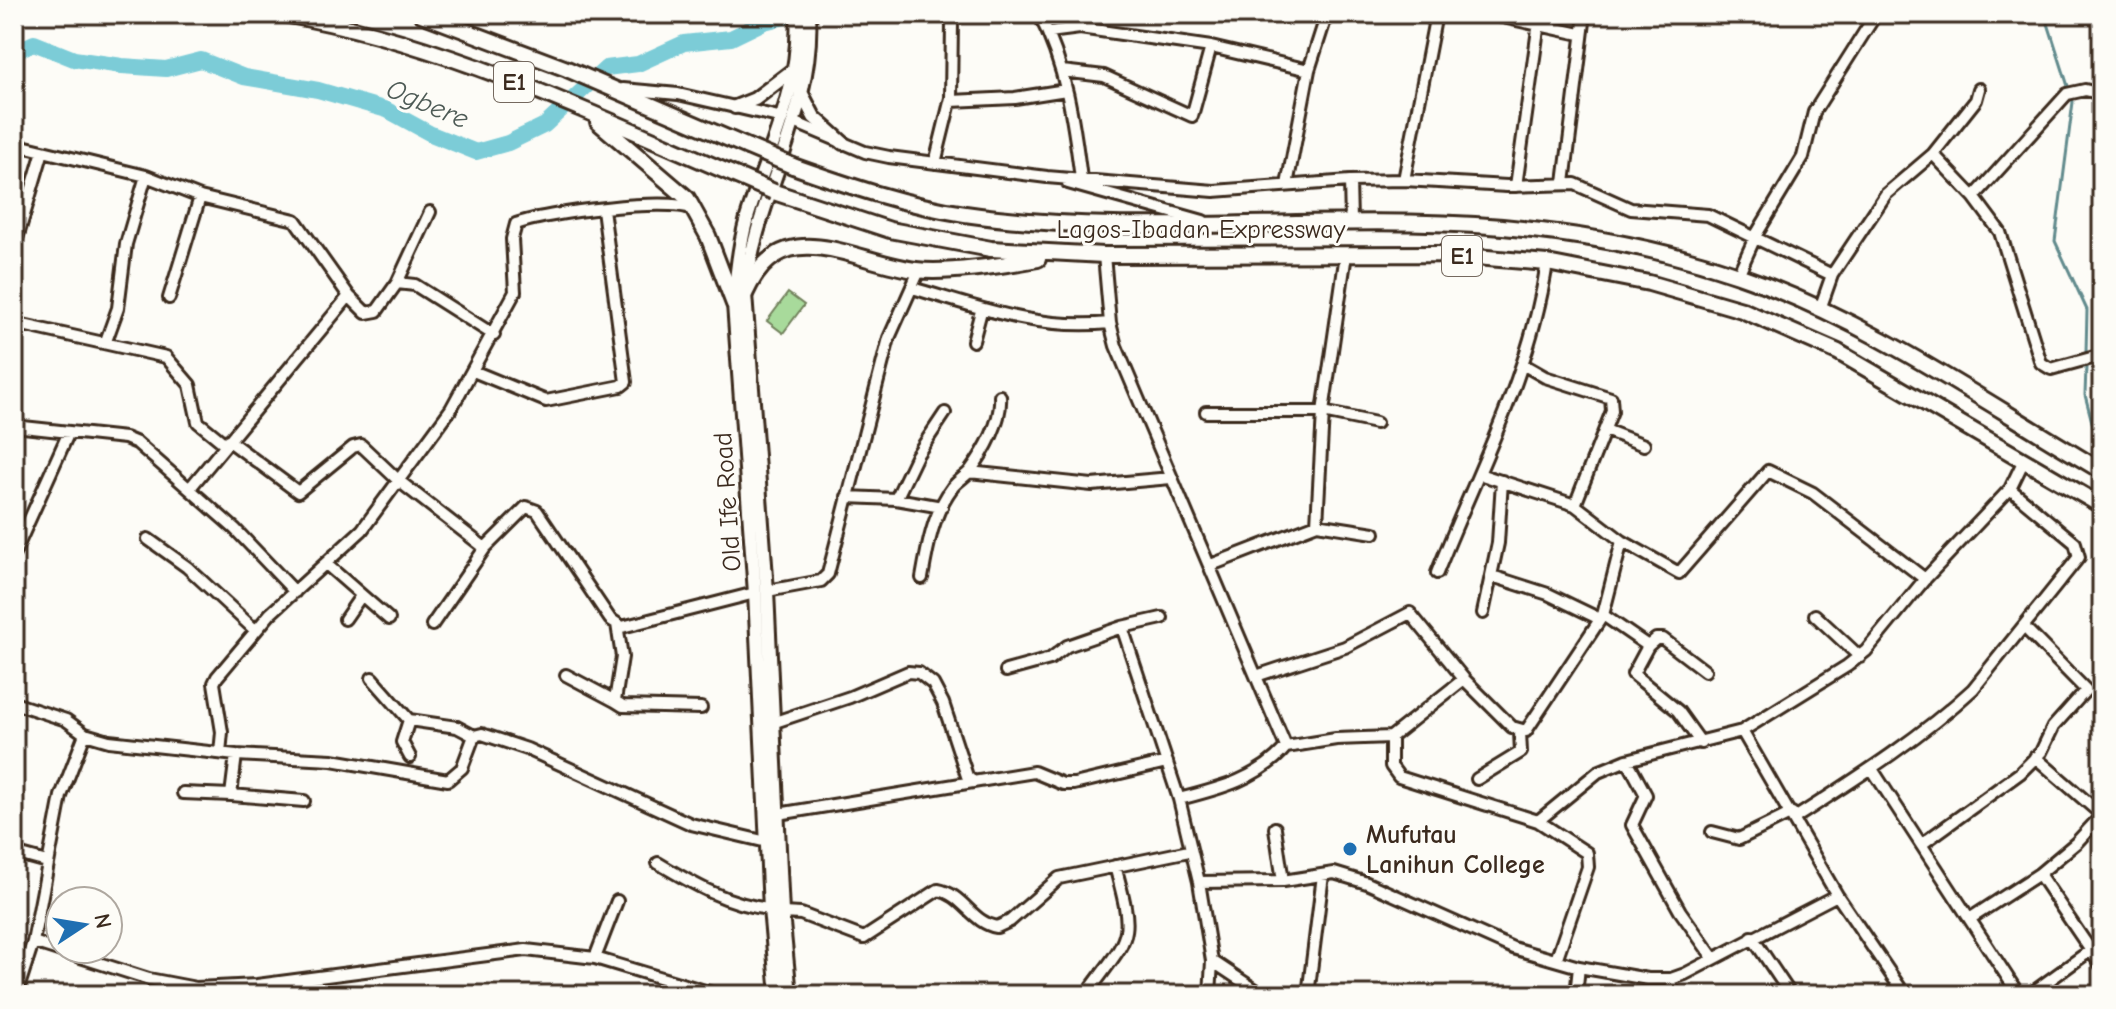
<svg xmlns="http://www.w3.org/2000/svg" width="2116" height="1009" font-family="'Comic Neue',sans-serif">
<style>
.green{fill:#a8da9b;stroke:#72825c;stroke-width:2}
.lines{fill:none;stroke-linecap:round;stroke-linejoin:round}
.stream{stroke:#628b8d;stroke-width:3}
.river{stroke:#7cccd7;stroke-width:16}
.minor-casing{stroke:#3b2a1e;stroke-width:16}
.major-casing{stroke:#3b2a1e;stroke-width:18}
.highway-casing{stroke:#3b2a1e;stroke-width:20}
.minor{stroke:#fdfcf7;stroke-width:10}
.major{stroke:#fdfcf7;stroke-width:12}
.highway{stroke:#fdfcf7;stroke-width:14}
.highway-bridge-casing{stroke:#3b2a1e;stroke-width:20;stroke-linecap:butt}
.highway-bridge{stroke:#fdfcf7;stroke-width:14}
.poi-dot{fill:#1f6fb2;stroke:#fdfcf7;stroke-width:3}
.labels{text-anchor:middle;stroke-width:6;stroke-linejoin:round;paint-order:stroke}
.shield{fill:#fdfcf7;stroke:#75695f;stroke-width:2}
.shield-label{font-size:24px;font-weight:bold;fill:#3b2a1e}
.street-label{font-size:26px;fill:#3b2a1e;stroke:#fdfcf7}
.poi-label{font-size:26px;font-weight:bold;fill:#3b2a1e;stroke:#fdfcf7;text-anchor:start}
.water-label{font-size:28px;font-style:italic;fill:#4e5b56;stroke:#fdfcf7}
</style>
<rect width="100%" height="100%" fill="#fdfcf7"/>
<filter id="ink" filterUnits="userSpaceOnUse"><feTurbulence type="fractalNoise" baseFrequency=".0125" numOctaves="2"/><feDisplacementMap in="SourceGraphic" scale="16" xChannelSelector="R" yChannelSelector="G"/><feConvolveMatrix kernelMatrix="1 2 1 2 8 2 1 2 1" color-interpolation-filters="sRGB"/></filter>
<g filter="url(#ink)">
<path class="green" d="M788 293 804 305 783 333 767 321Z"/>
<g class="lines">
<path class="stream" d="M2045 14 2073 102 2055 241 2087 310 2086 352
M2086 367 2085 395 2102 460"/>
<path class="river" d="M14 52 34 43 74 59 122 66 166 69 201 60 244 77 318 90 387 110 431 134 476 152 508 143 545 125 606 68 638 64 684 43 731 38 764 22 797 14"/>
<defs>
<path id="minor" d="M1039 14C1066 66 1074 122 1081 179
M1489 14 1580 34
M1049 32 1080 28 1211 47 1309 70
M1062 71 1104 76 1192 116 1211 47
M623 89 678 94 783 118
M951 101 1015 98 1066 90
M794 122 865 152 889 157 1047 177 1214 191 1350 181 1404 180 1507 186 1575 184 1631 209 1708 215 1832 275 1820 309
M14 144 146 176 200 197 295 220 349 296 366 313 377 311 397 283 430 212
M1933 154 1974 197 2000 232 2041 363 2051 369 2102 355
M935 163 951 98 952 23 957 14
M1404 180 1436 14
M1350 181 1351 221
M1068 183 1203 221
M1564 183 1585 14
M1287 185 1309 70 1327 14
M1516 186 1539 22
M1974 197 2067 94 2085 90 2102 94
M14 249 43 151
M1104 255 1110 323 1116 346 1286 747
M1738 275 1756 235 1803 157 1814 112 1876 14
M1832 275 1886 194 1933 154 1976 100 1979 89
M397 283 415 285 494 335
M912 288C982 308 1035 330 1110 323
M169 298 200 197
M14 323 166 357 190 385 198 422 225 444
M106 341 118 308 126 244 146 176
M973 341 981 311
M1524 365 1545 377 1611 398 1612 411 1575 505
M473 371 546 401 621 386 626 382 603 209
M1206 412H1323L1376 423
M14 426 125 438 137 443 235 529 295 592
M1605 430 1644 445
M228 440 298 492 353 447 361 445 399 481 485 548
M969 472 1092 485 1171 478
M1482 475 1575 505 1622 541 1679 573 1768 471 1813 493 1925 579
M190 488 349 296
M847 497 896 499 942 507
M896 499 917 455 945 413
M1317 524 1323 412 1346 254
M148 539 187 567 255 630
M14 554 69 432
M326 564 389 619
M1211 565 1317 524 1374 533
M1437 573C1478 469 1530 376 1547 263
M1492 576 1548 594 1600 619
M922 578C927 549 933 513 952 488 957 481 965 477 970 471 985 451 1002 421 1000 396
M767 591 821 581 828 574 889 338 919 271
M1483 613 1498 543 1502 481
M1603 615 1648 646 1633 674 1678 711 1701 743
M1815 615 1860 657
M345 619 361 596
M617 624 622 657 615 701 623 706 701 708
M432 625 485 548 526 507 537 511 610 619 622 627 755 593
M1122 627 1179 799 1199 882 1212 961 1210 995
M1648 646 1656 639H1663L1705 671
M1006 671 1050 659 1067 646 1122 627 1162 618
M566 675 615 701
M1256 676 1345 647 1410 613 1464 679 1512 727 1526 731 1603 615 1622 541
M372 678 409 720 457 727 474 736
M14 703 66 720 85 734 109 741 236 755 332 760 448 780 462 768 474 736 482 734 527 749 691 824 767 842
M409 720 402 742 410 757
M772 723 850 697 908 672 919 673 933 684 943 703 967 776 973 782 1034 772 1063 784H1074L1167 762
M1742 731 1837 895 1905 995
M1391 737V766L1399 777 1538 821 1587 853 1588 867 1556 960
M220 753 222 732 214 683 217 677 270 614 362 530 451 409 515 292 512 239 516 224C543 213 669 197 693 209
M2035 757 2102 815
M1627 760 1646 795 1632 825 1680 911 1714 959
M1872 769 2019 995
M1477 779 1521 752 1520 732
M183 793 231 795 236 755
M231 795 304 801
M1179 799C1218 789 1259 779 1286 747L1336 739 1391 737 1464 679
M778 814 973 782
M1795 818C1857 778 1919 739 1973 689L2079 557 2075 543 2010 489
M1538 821 1598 772 1627 760 1742 731 1847 666 1866 651 1925 579 2010 489 2024 460
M1275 828 1283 881
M1712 832 1739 839 1792 813
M1922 844 2020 773 2041 752 2053 727 2086 690 2024 627
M14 853 47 862
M658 863C693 884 729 905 770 909
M2039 874 2102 967
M1199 882 1283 881 1334 873 1367 883 1513 948 1579 967 1648 979H1671L1685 974 1837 895
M782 913 801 914 864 938 938 890C963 894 972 923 997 927L1010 921 1059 878 1189 851
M1971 918 2039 874 2076 843 2102 815
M1752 937 1791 995
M33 942 149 979 196 988 257 985 526 950 595 958 718 995
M595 958 617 901
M1212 961 1263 995
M1671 979 1674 995
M16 995 33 942 61 796 85 734
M667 995 679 984
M1086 995C1130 934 1136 942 1115 866
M1308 995 1323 875
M1576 995 1579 967
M2029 995 2091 950"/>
<path id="major" d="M802 94 814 117 843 143
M735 107 755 99 797 67
M778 995 770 909 755 593 734 304C736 275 739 246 747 218 768 149 802 88 797 14
M790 995 782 913 767 591 745 294C754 198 815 113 809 14"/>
<path id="highway" d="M283 14C443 41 589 113 737 176
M421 14 567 69 748 147
M598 122 687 198 708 236 734 304
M793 166C849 186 905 205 965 214 1161 242 1361 206 1557 233 1618 241 1680 255 1738 275 1869 320 1984 402 2102 471
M774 192 890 230 991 249 1104 255 1440 254 1547 263 1649 283 1742 310 1838 352 2102 506
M745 294C782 210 851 262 916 270 950 274 1004 265 1038 259"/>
</defs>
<use href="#minor" class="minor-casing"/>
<use href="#major" class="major-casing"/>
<use href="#highway" class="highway-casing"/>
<use href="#minor" class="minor"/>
<use href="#major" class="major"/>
<use href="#highway" class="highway"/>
<defs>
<path id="highway-bridge" d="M748 147 793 166
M737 176 774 192"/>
</defs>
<use href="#highway-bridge" class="highway-bridge-casing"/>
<use href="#highway-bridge" class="highway-bridge"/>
</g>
</g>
<circle class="poi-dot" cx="1350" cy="849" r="8"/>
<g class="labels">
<g class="shield">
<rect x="494" y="62" width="40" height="40" rx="6"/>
<rect x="1442" y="236" width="40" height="40" rx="6"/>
</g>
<g class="shield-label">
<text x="514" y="90">E1</text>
<text x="1462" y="264">E1</text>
</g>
<g class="street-label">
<text x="1201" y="238">Lagos-Ibadan Expressway</text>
<text transform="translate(727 502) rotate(-94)" y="9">Old Ife Road</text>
</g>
<g class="poi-label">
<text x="1366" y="843">Mufutau<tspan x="1366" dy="30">Lanihun College</tspan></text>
</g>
<g class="water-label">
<text transform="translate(428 103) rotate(23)" y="10">Ogbere</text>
</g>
</g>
<rect width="2116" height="1009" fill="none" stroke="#fdfcf7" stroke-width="48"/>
<rect x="24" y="24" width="2068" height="961" fill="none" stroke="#3b2a1e" stroke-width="3" filter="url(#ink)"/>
<g transform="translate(84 925) rotate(78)"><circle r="38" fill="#fdfcf7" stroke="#afa8a0" stroke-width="2"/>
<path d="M0-6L14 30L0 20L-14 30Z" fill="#1f6fb2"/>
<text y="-12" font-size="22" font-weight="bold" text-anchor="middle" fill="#3b2a1e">N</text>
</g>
</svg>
